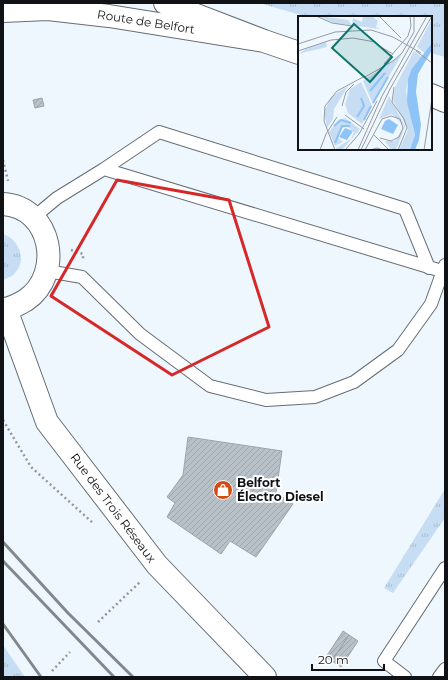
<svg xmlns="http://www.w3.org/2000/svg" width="448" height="680" font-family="Montserrat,sans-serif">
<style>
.grass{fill:url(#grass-tufts)}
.building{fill:url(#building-hatch);stroke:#9da4ac}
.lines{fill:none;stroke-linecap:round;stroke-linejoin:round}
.service-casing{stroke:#666d74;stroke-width:14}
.minor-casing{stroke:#666d74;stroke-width:24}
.secondary-casing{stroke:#666d74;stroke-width:24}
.motorway-casing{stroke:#666d74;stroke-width:24}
.path{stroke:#93989e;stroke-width:2.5;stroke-dasharray:2 3;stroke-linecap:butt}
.service{stroke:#fff;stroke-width:12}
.minor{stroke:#fff;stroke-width:22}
.secondary{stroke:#fff;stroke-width:22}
.motorway{stroke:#fff;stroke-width:22}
.rail{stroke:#83888d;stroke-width:3}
.marked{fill:none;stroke:#d62828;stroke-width:3;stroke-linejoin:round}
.labels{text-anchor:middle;stroke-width:4;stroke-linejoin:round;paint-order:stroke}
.street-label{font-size:12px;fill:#101215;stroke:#fff}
.poi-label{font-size:12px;font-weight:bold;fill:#101215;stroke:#fff;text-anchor:start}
.inset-river{fill:none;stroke:#8ec3f7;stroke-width:2}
.inset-road{fill:none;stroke:#969ba1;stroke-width:1}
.view{fill:#0f766e;fill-opacity:0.15;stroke:#0f766e;stroke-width:2}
.inset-edge{fill:none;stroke:#101215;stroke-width:2}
</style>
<defs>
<pattern id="grass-tufts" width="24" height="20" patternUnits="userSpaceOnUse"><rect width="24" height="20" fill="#c6ddf4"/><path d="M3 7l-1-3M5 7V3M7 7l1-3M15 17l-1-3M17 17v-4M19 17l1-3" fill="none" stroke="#a9bdd0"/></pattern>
<pattern id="building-hatch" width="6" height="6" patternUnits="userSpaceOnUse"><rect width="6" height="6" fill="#b9c1c8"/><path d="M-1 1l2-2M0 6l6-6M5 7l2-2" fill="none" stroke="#9ea5ab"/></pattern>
</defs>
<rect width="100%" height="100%" fill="#eff7fe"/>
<path class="grass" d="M259 3H445V57L431 53V17H308Z
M3 234C19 239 28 261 14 274 12 277 6 278 3 280Z
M445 489V518L393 593 384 588Z
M3 645 25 677H3Z"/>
<path class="building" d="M42 98 44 106 35 108 33 100Z
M188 437 282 451 276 492 293 504 256 557 230 541 221 554 167 517 175 503 167 497 183 475Z
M343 631 349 635 332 661 326 657Z
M349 635 358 641 341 667 332 661Z"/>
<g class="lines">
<defs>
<path id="service" d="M104 169 159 132 405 209 429 268
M33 218 57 198 104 169 445 272
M47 271 82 277 140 334 210 386 266 400 315 397 354 382 398 350 431 304 445 265
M405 677 384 661 445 568
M439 677 445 669"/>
<path id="minor" d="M3 204C52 207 64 274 26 300 19 304 11 309 3 309
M6 309 47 422 157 565 265 677"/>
<path id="secondary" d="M165 3 264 41 299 53
M3 11 48 9 109 16 264 41"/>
<path id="motorway" d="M431 95 445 101"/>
</defs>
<use href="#service" class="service-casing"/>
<use href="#minor" class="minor-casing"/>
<use href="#secondary" class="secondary-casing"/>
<use href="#motorway" class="motorway-casing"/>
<path class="path" d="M3 160 8 181
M71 250 83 254V259
M3 420 31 467 93 523
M98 622 141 581
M52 671 70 652"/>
<use href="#service" class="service"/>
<use href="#minor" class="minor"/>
<use href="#secondary" class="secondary"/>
<use href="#motorway" class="motorway"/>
<path class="rail" d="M3 542 68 613 133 677
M3 561 114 677
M3 624 41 677"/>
</g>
<path class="marked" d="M117 180 229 200 269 327 172 375 51 296Z"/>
<defs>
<symbol id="shop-disc" viewBox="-11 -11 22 22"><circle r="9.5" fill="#d24b17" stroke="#fff"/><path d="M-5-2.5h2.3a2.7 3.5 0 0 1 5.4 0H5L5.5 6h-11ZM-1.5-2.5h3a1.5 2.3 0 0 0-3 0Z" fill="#fff"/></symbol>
</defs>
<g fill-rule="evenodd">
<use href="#shop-disc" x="212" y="479" width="22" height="22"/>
</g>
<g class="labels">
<g class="street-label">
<text transform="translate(146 22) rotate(9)" y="4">Route de Belfort</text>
<text transform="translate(113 508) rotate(53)" y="4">Rue des Trois Réseaux</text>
</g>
<g class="poi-label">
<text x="237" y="487">Belfort<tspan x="237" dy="14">Électro Diesel</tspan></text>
</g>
</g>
<g transform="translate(298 16)">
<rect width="134" height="134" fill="#eff7fe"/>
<path d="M20 0 50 4 54 9 55 2 64 6 65 0H74L80 5 78 11 82 13 36 7ZM28 26 29 31 0 38 8 33ZM104 38 75 88 65 65ZM63 66 74 90 64 108 50 97 47 88 52 73ZM50 70 36 93 35 103 29 112 26 96 33 81ZM91 80 107 110 98 134H94L87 125H97L106 110 94 98 81 103ZM47 102 62 113 44 134H39L38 132 53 123 56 116 50 111 44 112 39 121 45 126 37 130 31 116 40 104Z" fill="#c6ddf4"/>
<path d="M134 3V27L128 38 119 31ZM116 35 125 42 112 56 108 74 117 122 112 134H101L110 114 95 84 97 71Z" fill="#c6ddf4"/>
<path d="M134 27V34L120 58 118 76 123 109 121 124 117 134H112L117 119 109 86 110 63 113 54ZM91 103 100 109 95 118 83 113 87 105ZM47 112 55 115 49 124 41 121Z" fill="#8ec3f7"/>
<path class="inset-river" d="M72 75 87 57M75 87 90 61M59 101 66 90 63 82M66 104 73 90M36 110 43 104 53 107M37 127 44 110H52"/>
<path class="inset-road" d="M18 0 34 7 54 10M81 0 103 22M0 28 37 16 73 14 95 21 123 37M83 31 95 38M0 35 33 24 55 22 77 26M118 35 134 47M86 48 110 20 113 10 112 0M67 61 95 45 104 37 116 16V0M96 71 94 86 106 103 109 112 100 134M44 90 48 76 56 68M47 99 66 113M75 118 91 134M22 134 28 118 39 101M37 134 26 105 27 90 39 75 67 60M47 134 61 118 79 85M60 134 84 80 129 0M63 134 92 73 134 0M67 134 84 103 93 100 102 103 105 112 101 121 93 125 82 122M72 134 79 132 85 134M126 134 134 83"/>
<path class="view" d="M56 8 94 41 72 66 34 32Z"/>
<rect width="134" height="134" class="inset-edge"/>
</g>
<rect width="448" height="680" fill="none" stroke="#101215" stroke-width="8"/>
<path d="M312 664v6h72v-6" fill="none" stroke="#101215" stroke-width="2"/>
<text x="318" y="664" font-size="12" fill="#101215" stroke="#ffffff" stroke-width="3" paint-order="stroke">20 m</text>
</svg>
